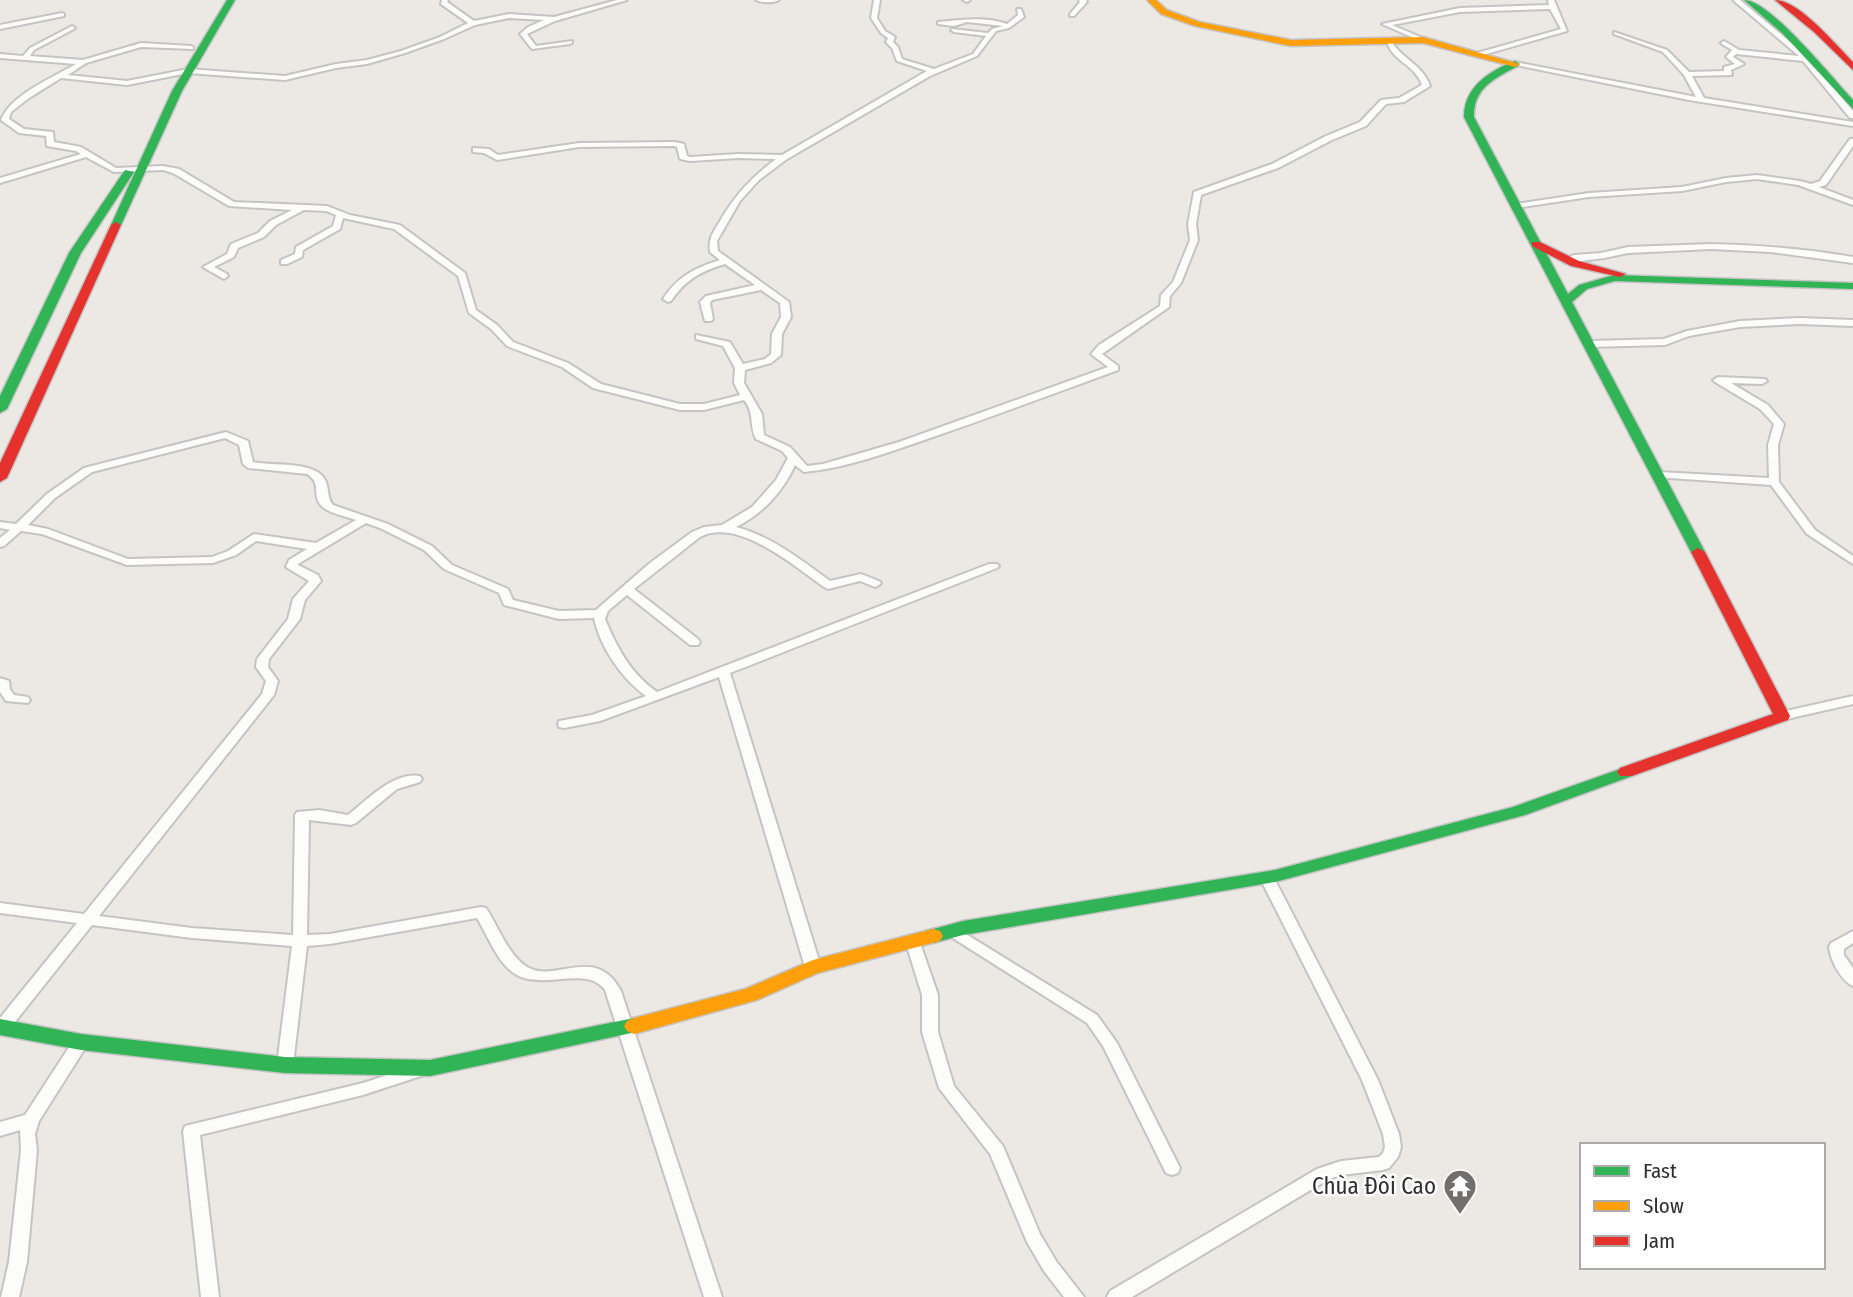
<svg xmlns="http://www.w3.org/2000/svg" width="1853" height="1297" font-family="'Fira Sans Condensed',sans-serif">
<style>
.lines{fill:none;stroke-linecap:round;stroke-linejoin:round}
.street-casing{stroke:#c5c4c5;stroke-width:4}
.fast-casing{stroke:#c5c4c5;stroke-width:3}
.slow-casing{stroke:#c5c4c5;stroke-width:3}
.jam-casing{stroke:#c5c4c5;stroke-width:3}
.street{fill:#fcfcfb;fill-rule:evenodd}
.fast{fill:#30b455;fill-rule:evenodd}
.slow{fill:#ff9f0a;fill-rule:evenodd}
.jam{fill:#e5322d;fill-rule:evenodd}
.labels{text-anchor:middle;stroke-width:5;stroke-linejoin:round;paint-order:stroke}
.near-poi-label{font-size:23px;fill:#2e2e2e;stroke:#fff;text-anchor:end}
</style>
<rect width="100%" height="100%" fill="#ece8e4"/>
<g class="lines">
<defs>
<path id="street" d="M442 0H448L447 2 474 21 509 14 554 17 617 0H627L555 21 527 34 536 46 572 41V43L570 44 532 49 520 34 528 27 544 20 509 18 475 25 444 39 405 53 367 64 336 68 285 80 188 73 127 85 61 78 29 98 11 112 9 119 24 129 53 132 54 142 81 147 116 168 163 166 179 169 234 202 327 206 350 215 400 225 465 273 476 310 497 325 513 342 568 363 601 384 680 404H704L740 395 734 383 735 368 723 346 696 339V335L730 342 743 364 765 359 771 354 772 334 781 317 780 303 761 290 712 300 710 303 713 319 711 321H705L700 302 706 296 755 285 725 264C701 271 685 280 671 301L668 302 663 299C678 276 695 268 720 260L710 252C708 238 713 233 720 221 735 195 752 177 776 159L738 158 690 161 680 159 677 147 674 146 579 147 497 160 484 153 473 152V148L489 149 498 155 579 143 675 142 684 144 687 156 690 157 738 154 782 155 927 71 897 61 892 48 886 42 888 38 881 33 871 18 874 0H880L877 18 885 31 895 37 893 42 898 47 902 59 934 69 973 54 986 36 954 32 951 30 952 29 988 33 992 29 1003 26 967 22 954 26 938 24V22C960 20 985 16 1007 24L1018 15 1017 9H1021L1024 17 1009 28 996 31 977 56 930 76 787 159 759 180 740 201 717 241 718 251 789 302 791 317 782 334 781 355 771 363 745 370 744 383 762 414 764 435 790 447 807 466 823 464 899 442 1108 367 1091 354 1099 345 1160 306 1161 295 1173 282 1190 240 1188 224 1194 192 1272 164 1326 136 1360 122 1381 100 1399 98 1422 85C1416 65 1390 60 1387 41H1391C1402 59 1423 65 1430 86L1404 102 1386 104 1366 126 1332 140 1278 168 1201 195 1196 224 1198 240 1181 283 1170 296 1169 307 1102 354 1118 366V370C1055 393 991 417 927 439 887 453 846 468 804 472L795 465C783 492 762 514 736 527 771 536 801 560 830 581L861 574 879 581 881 583 879 585 875 587 860 581 828 589 824 587C794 566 738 517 700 537L634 589 698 639 700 642 698 645H690L627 595 608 611 605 619C617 648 631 674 657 692L989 564H997L999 566 997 568 730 673 821 967 818 971 813 972 808 971 805 967 719 677 600 721 564 728 559 727 558 724 559 721 592 715 646 696C622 679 600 647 594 618L559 619 504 605 499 593 444 569 424 550 380 528 366 523 298 564V565L318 575 321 581 305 600 300 619 269 659 268 667 278 681 274 695 99 916 192 928 293 935 295 815 297 812 319 810 348 815C367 800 394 771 420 776L422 779 420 782 397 789 356 823 351 825 309 820 307 935 330 934 481 907 486 908C498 926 508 955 527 967 556 984 595 943 621 991L722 1297H704L605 990C587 965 544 990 517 975 498 965 488 936 477 918L330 944 307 946 293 1065 291 1069 285 1071 279 1069 277 1065 292 946 192 938 92 925 7 1032 0 1034V1018L77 923 0 913V903L84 914 262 694 266 681 256 667 257 659 288 619 293 599 309 581 286 567 289 560 307 549 256 541 236 555 213 563 127 565 42 534 21 531 4 546 0 547V538L10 530 0 528V522L16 524 47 494 84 468 226 432 248 441 253 462C272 466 313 461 324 478 330 487 326 497 333 505L388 524 432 546 452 565 508 589 513 600 559 611 596 610 650 563 692 532 704 527 722 525 752 507 776 480 788 458 782 451 756 439C749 425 755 414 744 400L704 410H680L593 388 562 367 507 346 491 329 469 313 458 276 394 229 343 218 340 229 303 250 302 257 287 264H281V260L295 254 296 247 333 226 336 215 326 211 304 210 276 225 264 237 238 248 234 257 214 267 227 274 228 276 224 279 203 267 227 254 231 244 258 233 270 221 292 210 229 206 173 173 163 170 114 172 86 157 0 183V178L81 154 76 151 47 146 46 136 19 133 1 120C10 95 54 77 76 64L0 58V54L23 56 30 48 72 26 75 28 74 29 34 50 30 56 83 60 141 43 191 46 193 47V49L141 47 86 63 68 75 127 81 188 69 285 76 336 64 367 60 401 51 440 37 468 23 441 4ZM225 438 239 445 243 464 248 468 307 474C322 484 312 493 320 504 326 513 345 516 356 520L316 543 254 534 228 551 212 557 128 559 48 529 28 525 55 498 92 472Z
M756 0H779C774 3 761 3 756 0Z
M963 0H970L967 2Z
M1079 0H1086L1087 2 1074 16H1070V14L1080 2Z
M1548 0H1554L1567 31 1479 56 1476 54 1477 53 1561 29 1550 9 1460 12 1392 25 1425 39 1426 40 1423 42 1382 24 1460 8 1549 5Z
M1733 0H1740L1802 52 1853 111V118H1850L1803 61 1736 54 1733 57 1744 64 1731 70 1732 75 1692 76 1704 98 1853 122V126L1689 100 1511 64 1515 62 1696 97 1684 75 1663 52 1614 34V32L1667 50 1689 72 1724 71V67L1735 64 1726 57 1732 50 1722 44 1721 43 1724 41 1739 50 1799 56Z
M62 13 64 14V16L0 29V25Z
M1850 139H1853V146L1826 185 1819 187 1853 200V205L1798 185 1757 179 1726 182 1682 191 1589 197 1516 208 1512 206 1516 204 1589 193 1682 187 1726 178 1757 175 1800 181 1811 184 1820 181Z
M1711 244C1759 245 1806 249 1853 257V263L1770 252 1711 249 1628 253 1604 258 1565 263 1561 260 1574 255 1601 253 1628 247Z
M1800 318 1853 320V326L1800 324 1740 327 1689 336 1665 345 1588 347 1583 344 1588 341 1664 339 1687 331 1740 321Z
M1718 377 1765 379 1767 381 1762 384 1731 383 1768 405 1784 424 1778 445 1779 482 1815 530 1853 556V564L1807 534 1771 485 1655 477 1654 475 1655 473 1659 472 1769 478 1768 445 1774 424 1760 409 1715 382 1713 380Z
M0 678 9 681 10 689 14 695 28 697 30 700 28 703 6 701 0 692Z
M1853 696V704L1782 720 1776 716 1777 713Z
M1267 873 1272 875 1274 878 1378 1080 1399 1134 1401 1147 1398 1157 1389 1168 1383 1170 1341 1175 1329 1179 1132 1297H1107L1110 1291 1317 1169 1341 1161 1379 1157 1383 1153 1385 1147 1383 1134 1362 1080 1260 878 1262 875Z
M953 926 1097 1015 1117 1043 1180 1168 1178 1173 1172 1175 1166 1173 1103 1046 1087 1023 948 935 946 931 948 927Z
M1853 931V943L1844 949V955L1853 968V986C1841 981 1830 959 1829 947L1831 943Z
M912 935 917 936 919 940 938 995V1032L954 1086 1003 1146 1040 1234 1056 1261 1084 1297H1064L1044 1271 1027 1242 990 1154 939 1088 922 1032V995L905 940 907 936Z
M81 1036 87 1038 89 1042 39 1121 35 1134 37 1150 27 1262 19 1297H1L9 1262 21 1150 20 1130 0 1136V1122L25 1115 75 1038Z
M418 1065 424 1067 426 1071 424 1075 363 1095 200 1135 219 1297H201L183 1131 185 1126 363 1083Z"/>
<path id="fast" d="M227 0H235L182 91 121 225 112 227 111 225 172 91Z
M1744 0C1770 0 1833 79 1853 100V109L1782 33Z
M1515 61 1520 64 1518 66C1495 78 1473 88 1474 117L1568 294 1579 285 1614 275 1853 283V289L1615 281 1587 289 1572 302 1705 552 1703 555 1698 556 1691 552 1464 117C1464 87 1489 71 1515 61Z
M125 170 134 172 81 253 7 409 0 413V396L69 253Z
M1626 767 1632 768 1635 772 1632 776 1525 815 1275 882 963 935 933 943 926 941 923 936 926 931 963 921 1275 870 1513 807Z
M634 1018 641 1021 644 1026 641 1031 430 1076 285 1073 81 1050 0 1035V1019L81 1034 285 1057 430 1060Z"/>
<path id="slow" d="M1147 0H1156L1167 10 1200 22 1291 40 1423 37 1520 64 1515 67 1423 43 1291 46 1195 26 1161 14Z
M933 929 940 931 943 936 940 941 818 973 757 1000 634 1034 627 1031 624 1026 627 1021 634 1018 745 989 813 960Z"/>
<path id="jam" d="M1775 0C1799 0 1836 45 1853 62V70L1814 32Z
M116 222 121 225 7 478 0 482V463L111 225Z
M1532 242H1540L1579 261 1626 274 1620 277 1571 266 1532 246Z
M1698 548 1705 552 1790 716 1788 720 1632 776H1620L1617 772 1620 768 1773 714 1691 552Z"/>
</defs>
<use href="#street" class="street-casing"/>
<use href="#fast" class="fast-casing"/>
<use href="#slow" class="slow-casing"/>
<use href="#jam" class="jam-casing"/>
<use href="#street" class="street"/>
<use href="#fast" class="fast"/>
<use href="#slow" class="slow"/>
<use href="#jam" class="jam"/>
</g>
<defs>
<symbol id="temple-pin" viewBox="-11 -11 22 30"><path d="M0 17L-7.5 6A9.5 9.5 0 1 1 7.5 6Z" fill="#706f6e" stroke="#fff"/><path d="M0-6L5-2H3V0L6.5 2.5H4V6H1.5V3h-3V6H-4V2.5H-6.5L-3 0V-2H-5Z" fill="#fff"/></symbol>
</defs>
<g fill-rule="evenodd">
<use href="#temple-pin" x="1441" y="1167" width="38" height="52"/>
</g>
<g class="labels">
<g class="near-poi-label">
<text x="1436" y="1194">Chùa Đôi Cao</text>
</g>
</g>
<rect x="1580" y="1143" width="245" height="126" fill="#ffffff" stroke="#ababab" stroke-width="2"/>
<rect x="1594" y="1166" width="35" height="10" fill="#30b455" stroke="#ababab" stroke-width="2"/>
<text x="1643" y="1178" font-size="21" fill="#2e2e2e">Fast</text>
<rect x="1594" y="1201" width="35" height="10" fill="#ff9f0a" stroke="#ababab" stroke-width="2"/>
<text x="1643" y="1213" font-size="21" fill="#2e2e2e">Slow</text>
<rect x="1594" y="1236" width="35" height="10" fill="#e5322d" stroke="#ababab" stroke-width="2"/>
<text x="1643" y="1248" font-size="21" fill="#2e2e2e">Jam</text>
</svg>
